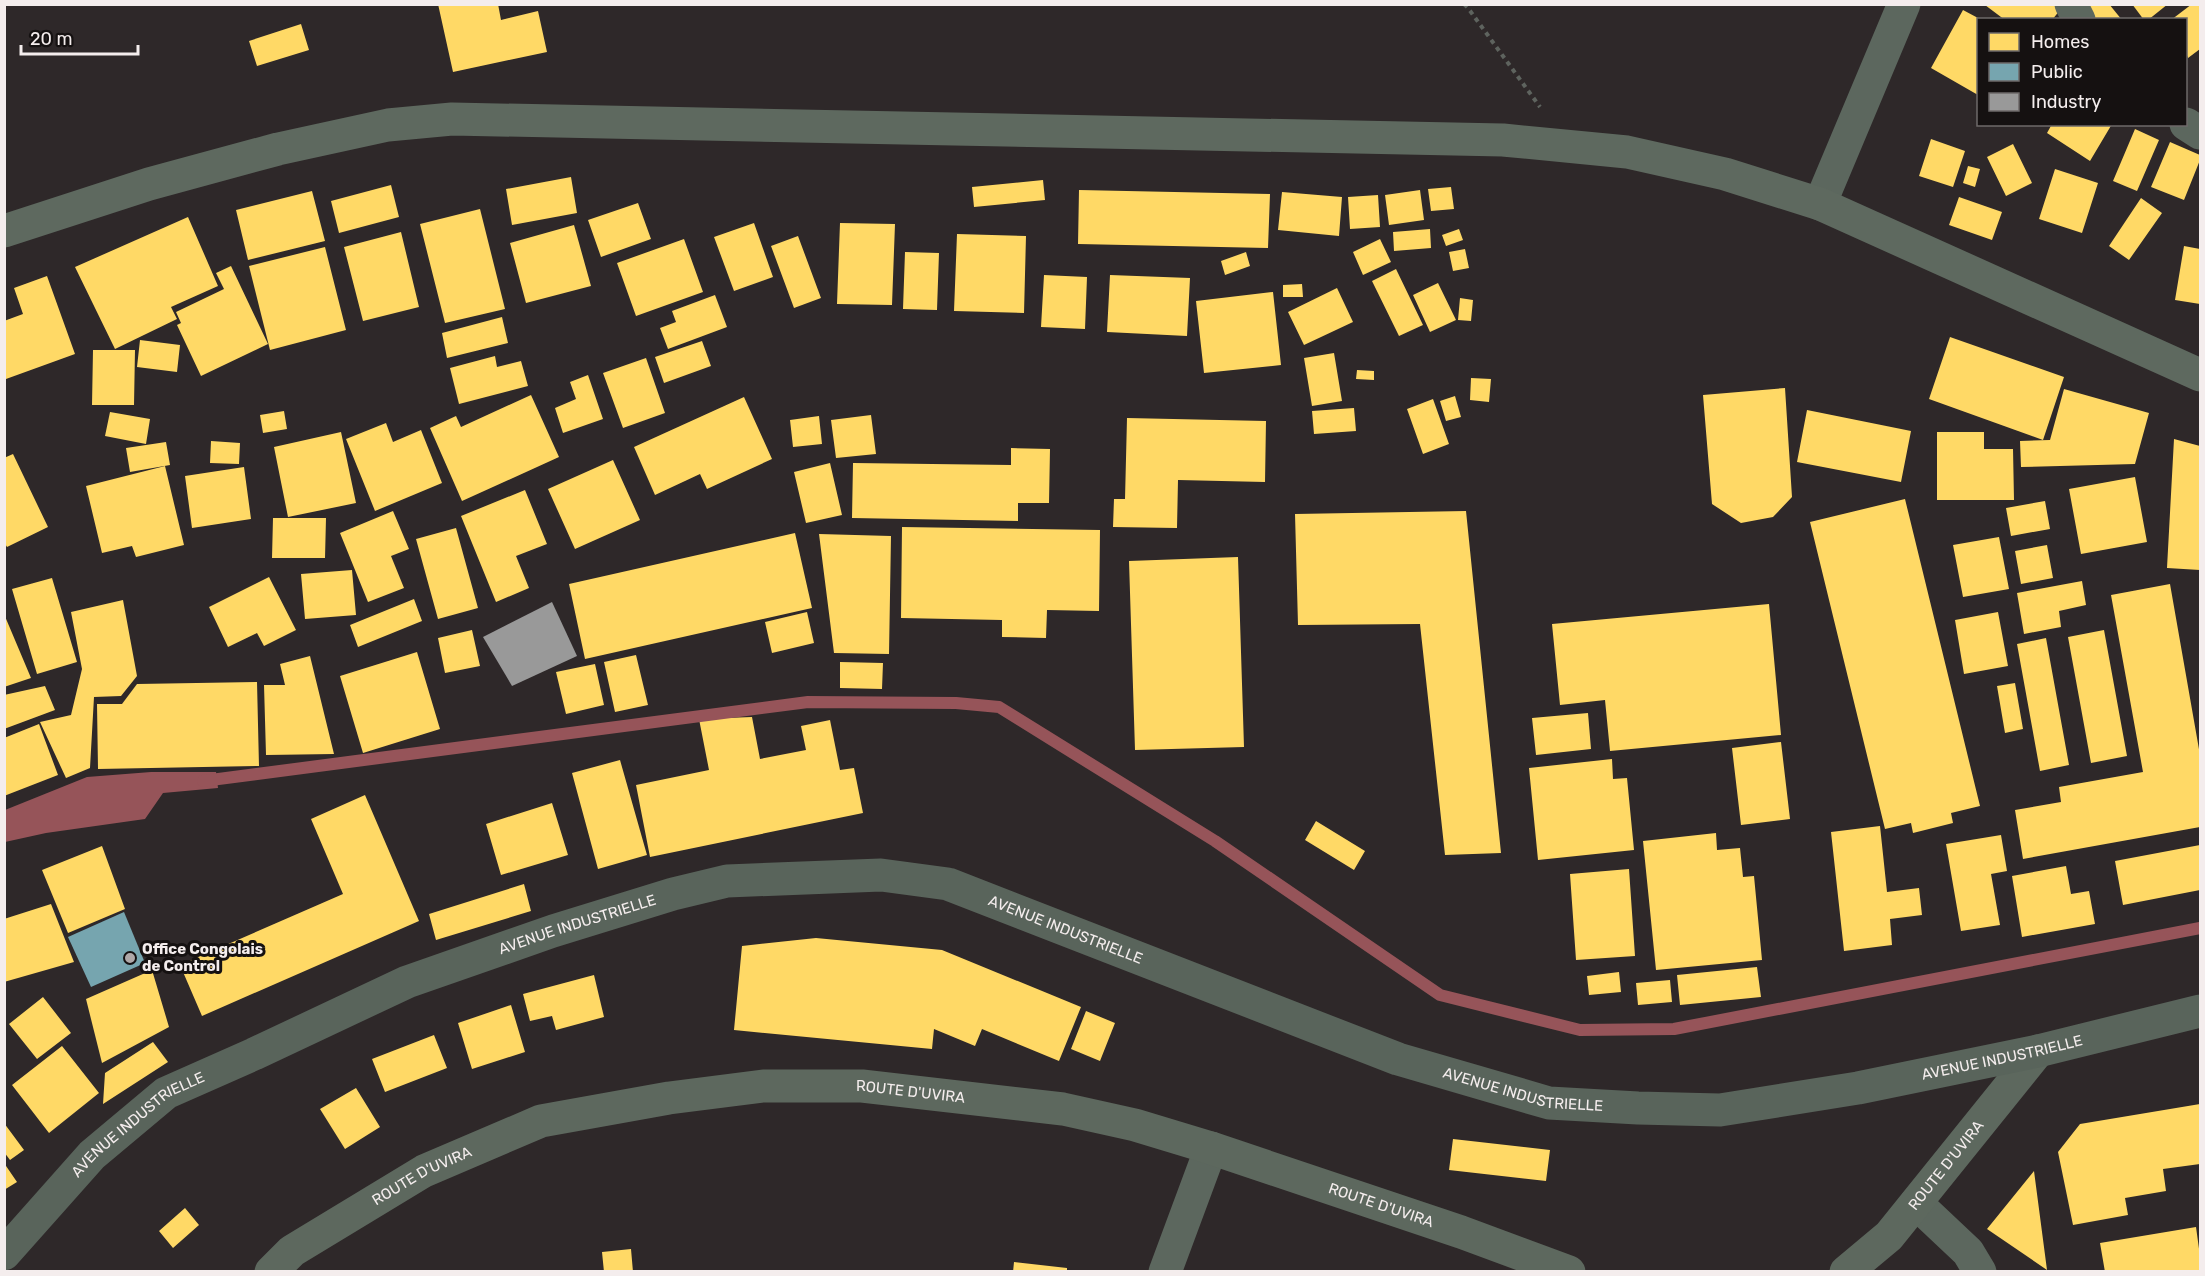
<svg xmlns="http://www.w3.org/2000/svg" width="2205" height="1276" font-family="Rubik,sans-serif">
<style>
.water{fill:#965459}
.homes{fill:#ffd966}
.public{fill:#76a5af}
.industry{fill:#999}
.lines{fill:none;stroke-linecap:round;stroke-linejoin:round}
.stream{stroke:#965459;stroke-width:12}
.path{stroke:#5e635e;stroke-width:4;stroke-dasharray:4.5 4.5;stroke-linecap:butt}
.street{stroke:#5c675e;stroke-width:33}
.secondary{stroke:#5e695f;stroke-width:33}
.primary{stroke:#5d685e;stroke-width:33}
.highway{stroke:#59645b;stroke-width:33}
.poi-dot{fill:#afa8a8;stroke:#151111;stroke-width:2}
.labels{text-anchor:middle;stroke-width:6;stroke-linejoin:round;paint-order:stroke}
.street-label{font-size:15px;fill:#f4eded;stroke:#151111}
.poi-label{font-size:15px;font-weight:bold;fill:#f4eded;stroke:#151111;text-anchor:start}
</style>
<rect width="100%" height="100%" fill="#2e2829"/>
<path class="water" d="M151 772H216L218 788 163 793 145 819 46 833 5 842V810L87 777Z"/>
<path class="homes" d="M438 4H498L501 20 538 11 547 52 453 72Z
M2083 4H2109L2122 20H2091Z
M2132 4H2168L2148 20H2144Z
M2192 4H2200V49L2188 58 2186 53V20H2171Z
M1985 5H2064L2052 20H2005Z
M1963 10 1978 18V95L1931 68Z
M301 24 309 50 257 66 249 41Z
M2052 124H2112L2090 161 2047 133Z
M2135 129 2159 140 2137 191 2113 181Z
M1931 139 1965 151 1953 187 1919 176Z
M2170 142 2200 155V160L2184 200 2151 187Z
M2013 144 2032 183 2006 196 1987 157Z
M1968 166 1980 169 1975 187 1963 183Z
M2055 169 2098 183 2082 233 2039 219Z
M571 177 577 213 512 225 506 189Z
M1043 180 1045 200 974 207 972 187Z
M391 185 399 217 339 233 331 201Z
M1451 187 1454 209 1431 211 1428 189Z
M1079 190 1270 194 1268 248 1078 244Z
M1420 190 1424 220 1389 225 1385 195Z
M312 191 325 241 248 260 236 210Z
M1282 192 1342 197 1339 236 1278 230Z
M1378 195 1380 227 1350 229 1348 197Z
M1959 197 2002 212 1992 240 1949 225Z
M2141 198 2162 213 2129 260 2109 246Z
M638 203 651 239 601 257 588 220Z
M480 209 505 309 445 323 420 224Z
M188 217 218 286 171 307 177 319 115 349 75 267Z
M754 223 773 277 734 291 714 237Z
M840 223 895 224 892 305 837 304Z
M574 225 591 286 526 303 510 243Z
M1430 229 1431 248 1394 251 1393 232Z
M1459 229 1463 240 1446 246 1442 235Z
M401 232 419 307 363 321 344 247Z
M957 234 1026 236 1024 313 954 311Z
M798 236 821 298 794 308 771 246Z
M684 239 703 292 636 316 617 263Z
M1380 239 1391 262 1363 275 1353 252Z
M2184 246 2200 249V304L2175 300Z
M325 247 346 330 270 350 249 266Z
M1465 249 1469 268 1453 271 1449 252Z
M905 252 939 253 937 310 903 309Z
M1246 252 1250 266 1225 275 1221 261Z
M231 266 268 344 201 376 177 325 181 323 176 312 224 289 216 273Z
M1396 269 1423 325 1399 336 1372 281Z
M1044 275 1087 277 1085 329 1041 327Z
M1110 275 1190 278 1187 336 1107 332Z
M47 276 75 354 6 379 4 321 23 314 14 288Z
M1438 283 1456 320 1430 332 1413 295Z
M1302 284 1303 297H1283V285Z
M1337 288 1353 322 1304 345 1288 312Z
M1273 292 1281 365 1204 373 1196 301Z
M715 295 727 327 668 349 660 328 676 322 672 311Z
M1460 298 1473 300 1471 321 1458 320Z
M502 317 508 343 447 358 442 333Z
M1950 337 2064 377 2043 440 1929 399Z
M140 340 180 345 177 372 137 367Z
M702 341 711 366 664 383 655 357Z
M93 350H135L134 405H92Z
M1334 353 1342 401 1312 406 1304 358Z
M495 356 497 367 521 361 528 386 459 404 450 368Z
M646 358 665 413 623 428 603 373Z
M1357 370 1374 371V380L1356 379Z
M588 375 603 419 563 433 555 408 576 399 570 382Z
M1471 378 1491 379 1489 402 1470 400Z
M1785 388 1792 497 1773 517 1741 523 1712 504 1703 395Z
M2064 389 2149 413 2135 464 2021 467 2020 441 2050 440Z
M531 395 559 457 462 501 430 428 456 416 461 427Z
M1455 396 1461 417 1446 421 1440 401Z
M744 397 772 459 707 489 700 474 655 495 634 447Z
M1433 399 1449 444 1423 454 1407 409Z
M1354 408 1356 431 1314 434 1312 411Z
M1807 410 1911 431 1901 482 1797 462Z
M284 411 287 429 263 433 260 415Z
M110 412 150 419 146 444 105 436Z
M871 415 876 454 836 458 831 420Z
M819 416 822 444 793 447 790 420Z
M1127 418 1266 421 1265 482 1178 480 1177 528 1113 527 1114 499H1125Z
M386 423 393 442 421 430 442 483 375 511 346 439Z
M341 432 356 503 288 517 274 447Z
M1937 432H1984V449H2013L2014 500H1937Z
M2174 439 2200 446V570L2167 568Z
M211 441 240 443 239 464 210 463Z
M166 442 170 465 130 472 126 448Z
M1011 448 1050 449 1049 503H1018V521L852 518 853 463 1011 465Z
M13 454 48 527 7 547 4 542V458Z
M613 460 640 520 575 549 548 489Z
M830 463 842 515 806 523 794 472Z
M165 466 184 545 136 557 132 546 102 553 86 486Z
M244 467 251 519 192 528 185 476Z
M2135 477 2147 542 2081 554 2069 489Z
M525 490 547 544 516 556 529 588 496 602 461 516Z
M1905 499 1980 806 1951 813 1953 823 1913 833 1911 823 1885 829 1810 522Z
M2045 501 2050 529 2011 536 2006 508Z
M393 511 409 549 391 556 404 588 368 602 340 533Z
M1466 511 1501 853 1445 855 1420 624 1298 625 1295 514Z
M273 518H326L325 558H272Z
M902 527 1100 530 1099 611 1047 610 1046 638 1002 637V620L901 618Z
M456 528 478 608 438 619 416 539Z
M795 533 812 608 585 659 569 584Z
M819 534 891 536 889 654 834 653Z
M1999 537 2009 589 1963 597 1953 545Z
M2047 545 2053 578 2021 584 2015 551Z
M1238 557 1244 747 1135 750 1129 561Z
M352 570 356 615 305 619 301 574Z
M269 577 296 630 264 646 257 633 228 647 209 607Z
M52 578 77 662 37 674 12 589Z
M2082 581 2086 605 2059 611 2061 627 2024 634 2017 593Z
M2170 584 2200 755V827L2023 859 2015 810 2061 802 2059 787 2143 772 2111 595Z
M414 599 422 621 358 647 350 625Z
M123 600 137 676 121 696 94 697 90 768 66 778 40 722 71 715 82 669 71 612Z
M1769 604 1781 735 1610 751 1605 700 1560 705 1552 624Z
M807 612 814 643 772 653 765 622Z
M1998 612 2008 666 1964 674 1955 620Z
M4 614 31 678 4 687Z
M472 630 480 666 445 673 438 638Z
M2104 630 2127 756 2091 763 2068 637Z
M2046 638 2069 765 2040 771 2017 644Z
M417 652 440 729 363 753 340 676Z
M636 655 648 705 615 712 604 662Z
M310 656 334 754 266 755 264 685H285L280 664Z
M840 662 883 663 882 689 840 688Z
M595 664 604 705 566 714 556 672Z
M257 682 259 766 98 769 97 704H122L137 684Z
M2015 683 2023 729 2005 733 1997 686Z
M45 686 55 710 4 729V695Z
M1588 713 1591 749 1536 755 1532 718Z
M752 717 760 759 806 750 801 726 830 720 840 770 854 768 863 813 650 857 636 785 709 770 699 719Z
M39 724 58 775 4 796V738Z
M1781 742 1790 819 1741 825 1732 748Z
M1612 759 1613 779 1627 778 1634 850 1538 860 1529 768Z
M620 760 647 855 598 869 572 773Z
M365 795 419 921 202 1016 180 965 343 894 311 819Z
M552 803 568 855 501 875 486 824Z
M1316 821 1365 851 1354 870 1305 840Z
M1880 826 1887 892 1919 888 1922 915 1890 919 1892 945 1844 951 1831 832Z
M1716 833 1717 850 1740 848 1743 877 1754 876 1762 960 1656 970 1643 841Z
M2001 835 2007 871 1991 874 2000 925 1961 931 1946 844Z
M2200 845V890L2123 905 2115 861Z
M102 846 125 909 68 933 42 870Z
M2066 866 2071 894 2089 891 2095 924 2022 937 2012 876Z
M1629 869 1635 956 1576 960 1570 874Z
M524 884 531 911 436 940 429 914Z
M51 904 74 962 4 982V919Z
M816 938 942 950 1081 1007 1059 1061 982 1029 975 1046 934 1029 932 1049 734 1030 742 946Z
M1757 967 1761 997 1680 1005 1677 975Z
M152 970 169 1027 102 1063 86 999Z
M1619 972 1621 992 1589 995 1587 976Z
M594 975 604 1017 556 1030 552 1016 530 1021 523 994Z
M1670 980 1672 1002 1638 1005 1636 983Z
M43 997 71 1033 37 1059 9 1024Z
M511 1005 525 1052 472 1069 458 1023Z
M1086 1011 1115 1023 1100 1061 1071 1049Z
M434 1035 447 1068 385 1092 372 1059Z
M153 1042 168 1062 103 1104 105 1073Z
M62 1046 99 1093 49 1133 12 1085Z
M356 1088 380 1127 345 1149 320 1109Z
M2200 1104V1164L2163 1169 2166 1191 2125 1198 2128 1215 2073 1225 2058 1152 2080 1124Z
M4 1123 24 1150 10 1160 4 1152Z
M1453 1139 1550 1150 1546 1181 1449 1170Z
M4 1163 17 1182 4 1190Z
M2034 1171 2047 1270 1987 1229Z
M185 1208 199 1225 173 1248 159 1231Z
M2196 1227 2200 1256V1272H2105L2100 1243Z
M631 1249 633 1272H604L602 1252Z
M1014 1262 1067 1268V1272H1013Z"/>
<path class="public" d="M124 912 145 963 91 987 68 937Z"/>
<path class="industry" d="M552 602 577 656 512 686 483 637Z"/>
<g class="lines">
<path class="stream" d="M203 781 808 702 956 703 999 707 1215 841 1440 995 1580 1030 1674 1029 2200 928"/>
<path class="path" d="M1464 4 1468 8 1540 107"/>
<path class="street" d="M2071 4 2079 20
M2186 124 2200 133
M1820 204 1904 4
M1916 1203 1968 1252 1980 1272
M1165 1272 1211 1148"/>
<path class="secondary" d="M4 231 149 184 278 149 388 125 452 119 1503 140 1627 152 1725 174 1820 204 2200 375"/>
<g class="primary">
<path id="s1" d="M271 1272 292 1251 424 1171 541 1121 669 1098 763 1086H862L1063 1109 1135 1125 1211 1148 1461 1232 1569 1272"/>
<path id="s2" d="M1846 1272 1889 1236 2038 1051"/>
</g>
<path class="highway" id="s3" d="M4 1254 92 1155 166 1093 254 1054 407 982 553 931 673 894 727 881 881 875 948 884 1398 1059 1549 1103 1638 1108 1720 1110 1858 1088 2038 1051 2200 1011"/>
</g>
<circle class="poi-dot" cx="130" cy="958" r="6"/>
<g class="labels">
<g class="street-label">
<text dy="5" stroke="none"><textPath href="#s3" startOffset="674">AVENUE INDUSTRIELLE</textPath></text>
<text dy="5" stroke="none"><textPath href="#s3" startOffset="1178">AVENUE INDUSTRIELLE</textPath></text>
<text dy="5" stroke="none"><textPath href="#s3" startOffset="2150">AVENUE INDUSTRIELLE</textPath></text>
<text dy="5" stroke="none"><textPath href="#s3" startOffset="1664">AVENUE INDUSTRIELLE</textPath></text>
<text dy="5" stroke="none"><textPath href="#s1" startOffset="684">ROUTE D'UVIRA</textPath></text>
<text dy="5" stroke="none"><textPath href="#s3" startOffset="188">AVENUE INDUSTRIELLE</textPath></text>
<text dy="5" stroke="none"><textPath href="#s2" startOffset="147">ROUTE D'UVIRA</textPath></text>
<text dy="5" stroke="none"><textPath href="#s1" startOffset="180">ROUTE D'UVIRA</textPath></text>
<text dy="5" stroke="none"><textPath href="#s1" startOffset="1170">ROUTE D'UVIRA</textPath></text>
</g>
<g class="poi-label">
<text x="142" y="954">Office Congolais<tspan x="142" dy="17">de Control</tspan></text>
</g>
</g>
<rect width="2205" height="1276" fill="none" stroke="#f4eded" stroke-width="12"/>
<rect x="1977" y="18" width="210" height="108" fill="#151111" stroke="#6e6969" stroke-width="1.5"/>
<rect x="1989" y="33" width="30" height="18" fill="#ffd966" stroke="#6e6969" stroke-width="1.5"/>
<text x="2031" y="48" font-size="18" fill="#f4eded">Homes</text>
<rect x="1989" y="63" width="30" height="18" fill="#76a5af" stroke="#6e6969" stroke-width="1.5"/>
<text x="2031" y="78" font-size="18" fill="#f4eded">Public</text>
<rect x="1989" y="93" width="30" height="18" fill="#999999" stroke="#6e6969" stroke-width="1.5"/>
<text x="2031" y="108" font-size="18" fill="#f4eded">Industry</text>
<path d="M21 45v9h117v-9" fill="none" stroke="#f4eded" stroke-width="3"/>
<text x="30" y="45" font-size="18" fill="#f4eded" stroke="#151111" stroke-width="4.5" paint-order="stroke">20 m</text>
</svg>
